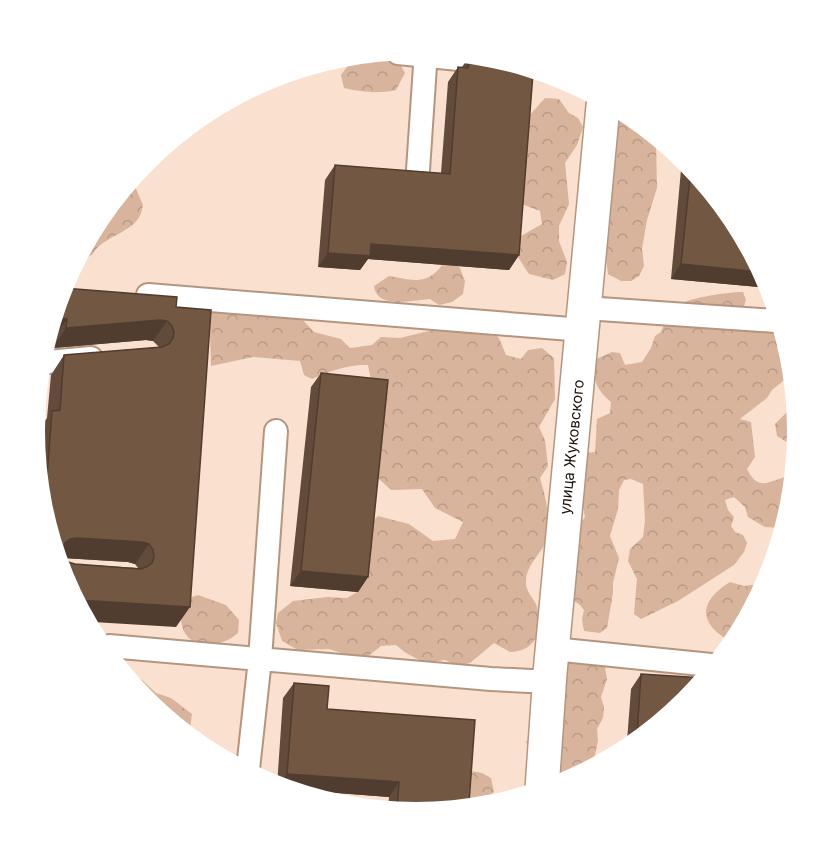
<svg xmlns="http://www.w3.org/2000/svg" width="833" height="863" font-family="Inter,sans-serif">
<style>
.forest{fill:url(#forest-crowns)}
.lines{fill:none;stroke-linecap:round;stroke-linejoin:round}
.service-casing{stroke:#b49680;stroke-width:26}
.minor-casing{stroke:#b49680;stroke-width:36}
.service{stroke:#fff;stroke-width:22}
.minor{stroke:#fff;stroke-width:33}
.wall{fill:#624b3a;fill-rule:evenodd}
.shaded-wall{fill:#503d2f}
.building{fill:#725743;stroke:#503d2f;stroke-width:1.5;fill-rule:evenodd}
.labels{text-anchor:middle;stroke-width:6;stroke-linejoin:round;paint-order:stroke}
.street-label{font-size:15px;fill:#1d120a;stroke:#fff}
</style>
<defs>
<pattern id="forest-crowns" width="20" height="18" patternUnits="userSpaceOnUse" patternTransform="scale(1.5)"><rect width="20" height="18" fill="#d8b49c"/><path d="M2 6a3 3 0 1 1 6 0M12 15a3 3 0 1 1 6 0" fill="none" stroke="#b99a85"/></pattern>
</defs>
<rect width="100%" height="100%" fill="#fae0ce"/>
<path class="forest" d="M378 57H396L405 73 396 90C378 94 362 92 344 88L341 75 350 63Z
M545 98 559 99 569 113 578 118 583 127 577 145 565 163 569 204 559 226V241L567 262 565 274 553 280 529 274 514 251 521 236 542 224 540 211 519 203 528 117Z
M601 104 656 141 657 188 647 220 642 249 644 266 639 276 631 281H621L608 274 606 258Z
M133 182 143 205C142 209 141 215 138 219 126 235 102 237 92 255L81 258Z
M442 265 459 266 465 281 463 294 452 302 439 305 430 299C413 300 377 310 374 286L389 276C412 280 427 286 442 265Z
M743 292 746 300 740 318 778 328 788 377 772 390 767 398 740 419 751 422 755 457 747 469C759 494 771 479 790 476L779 528 765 527 748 517 745 507 734 497 725 500 728 510 734 517 731 526 735 532 743 535 747 543 744 552 734 565 678 601 641 619 634 614 637 579 628 561 630 549 643 537 645 520 643 484 631 479 624 480 619 490 618 509 610 536 619 558 613 583V593L607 628 600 633 584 631 582 619 584 610 579 604 568 598 577 527 585 517 583 507 576 497 585 453 595 452 597 419 610 413 611 402C596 390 594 379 592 361L612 352 620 353 625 365 642 362 651 348 655 336 661 332C665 322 670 312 679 305 691 297 729 292 743 292Z
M209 309 301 318 314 332 341 339 350 348 372 345 381 337 400 338 429 331 489 329 499 338 506 355 521 359 528 350 542 348 554 358 555 399 539 427 545 440 548 466 540 478C546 499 554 527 543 547 536 559 525 568 526 584 526 591 533 598 536 604 541 619 541 642 524 649 520 651 514 652 510 652L494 643 470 663 458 666 445 660 425 663 406 653 396 645 381 646 363 660 329 649 298 650 282 641 276 623 278 613 293 601 327 597 347 598 357 592 364 529 378 516 409 524 433 541 455 539 463 522 435 508 422 489 391 490 378 478V394L370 376 368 365C348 364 331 371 312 379L304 375 300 361 253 357 211 366 210 331 196 330Z
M793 406 798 432 795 447 777 436 775 424Z
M730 582 744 586 766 583 728 640C696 621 701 600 730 582Z
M198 595 226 605 239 620 238 633C219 650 182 651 181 618 181 612 184 605 186 599Z
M568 661 600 663 605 667 607 679 601 697 604 707 603 718 597 729 598 741 593 764 562 785 557 786 528 748 526 741 531 738 550 682Z
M126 671 142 680 156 693 171 698 192 714 190 729 146 701Z
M471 771 482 773 491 778 494 792 486 800 460 805Z"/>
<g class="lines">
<defs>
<path id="service" d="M398 53 469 60
M418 170 426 51
M148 295 583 330
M585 308 776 321
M48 362 91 358
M109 646 491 679 550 682
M553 649 711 665
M248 769 260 659 276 431"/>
<path id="minor" d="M542 789 550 673 603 106"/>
</defs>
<use href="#service" class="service-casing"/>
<use href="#minor" class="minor-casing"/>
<use href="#service" class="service"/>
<use href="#minor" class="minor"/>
</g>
<path class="wall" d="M467 60 533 73 519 255 509 270 368 259 360 270 318 267 325 180 335 165 441 173 448 82 458 67H462Z
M682 159 687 162 770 286V288L671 279Z
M63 288 176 307V627L63 577 37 444 38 431 47 418 51 375 64 355 159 347 153 341 146 340 53 348V339ZM64 558 128 562 135 564 138 568 75 564 68 562Z
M321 373 368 577 358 592 290 586 311 387Z
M641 674 686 702 627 741 631 689Z
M294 683 327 709 469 803 416 813 388 808 389 797 298 790 277 786 283 698Z"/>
<path class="shaded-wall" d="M371 244 519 255 509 270 368 259 360 270 318 267 328 253Z
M681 264 760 272 770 286V288L671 279Z
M57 318 67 319 53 339Z
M160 320 167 321 153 341 146 340 53 348 66 328Z
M77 538 142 542 149 544 135 564 128 562 63 558H60L65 543 70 539Z
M301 571 368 577 358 592 290 586Z
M78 600 190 607 176 627 93 622Z
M287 774 399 782 389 797 298 790 278 786Z"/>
<path class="building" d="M469 60 533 73 519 255 371 244 370 256 328 253 335 165 450 174 458 67 468 68Z
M691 167 760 272 681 264Z
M63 288 177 297 176 307 211 310 190 607 78 600 63 577 46 490 52 411 60 410 64 355 162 347 169 344 173 338 174 332 172 326 167 321 160 320 66 328 67 319 57 318ZM77 538 142 542 149 544 153 550 154 557 152 563 146 567 140 569 75 564 68 562 64 557 62 551 65 543 70 539Z
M321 373 388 380 368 577 301 571Z
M641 674 703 678 686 702 637 735Z
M294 683 329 686 327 709 475 720 469 803 416 813 397 810 399 782 287 774Z"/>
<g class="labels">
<g class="street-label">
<text transform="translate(572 447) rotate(-84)" y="5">улица Жуковского</text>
</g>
</g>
<path d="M0 0H833V863H0ZM45 431a371 371 0 1 1 742 0a371 371 0 1 1-742 0Z" fill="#fff" fill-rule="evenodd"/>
</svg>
